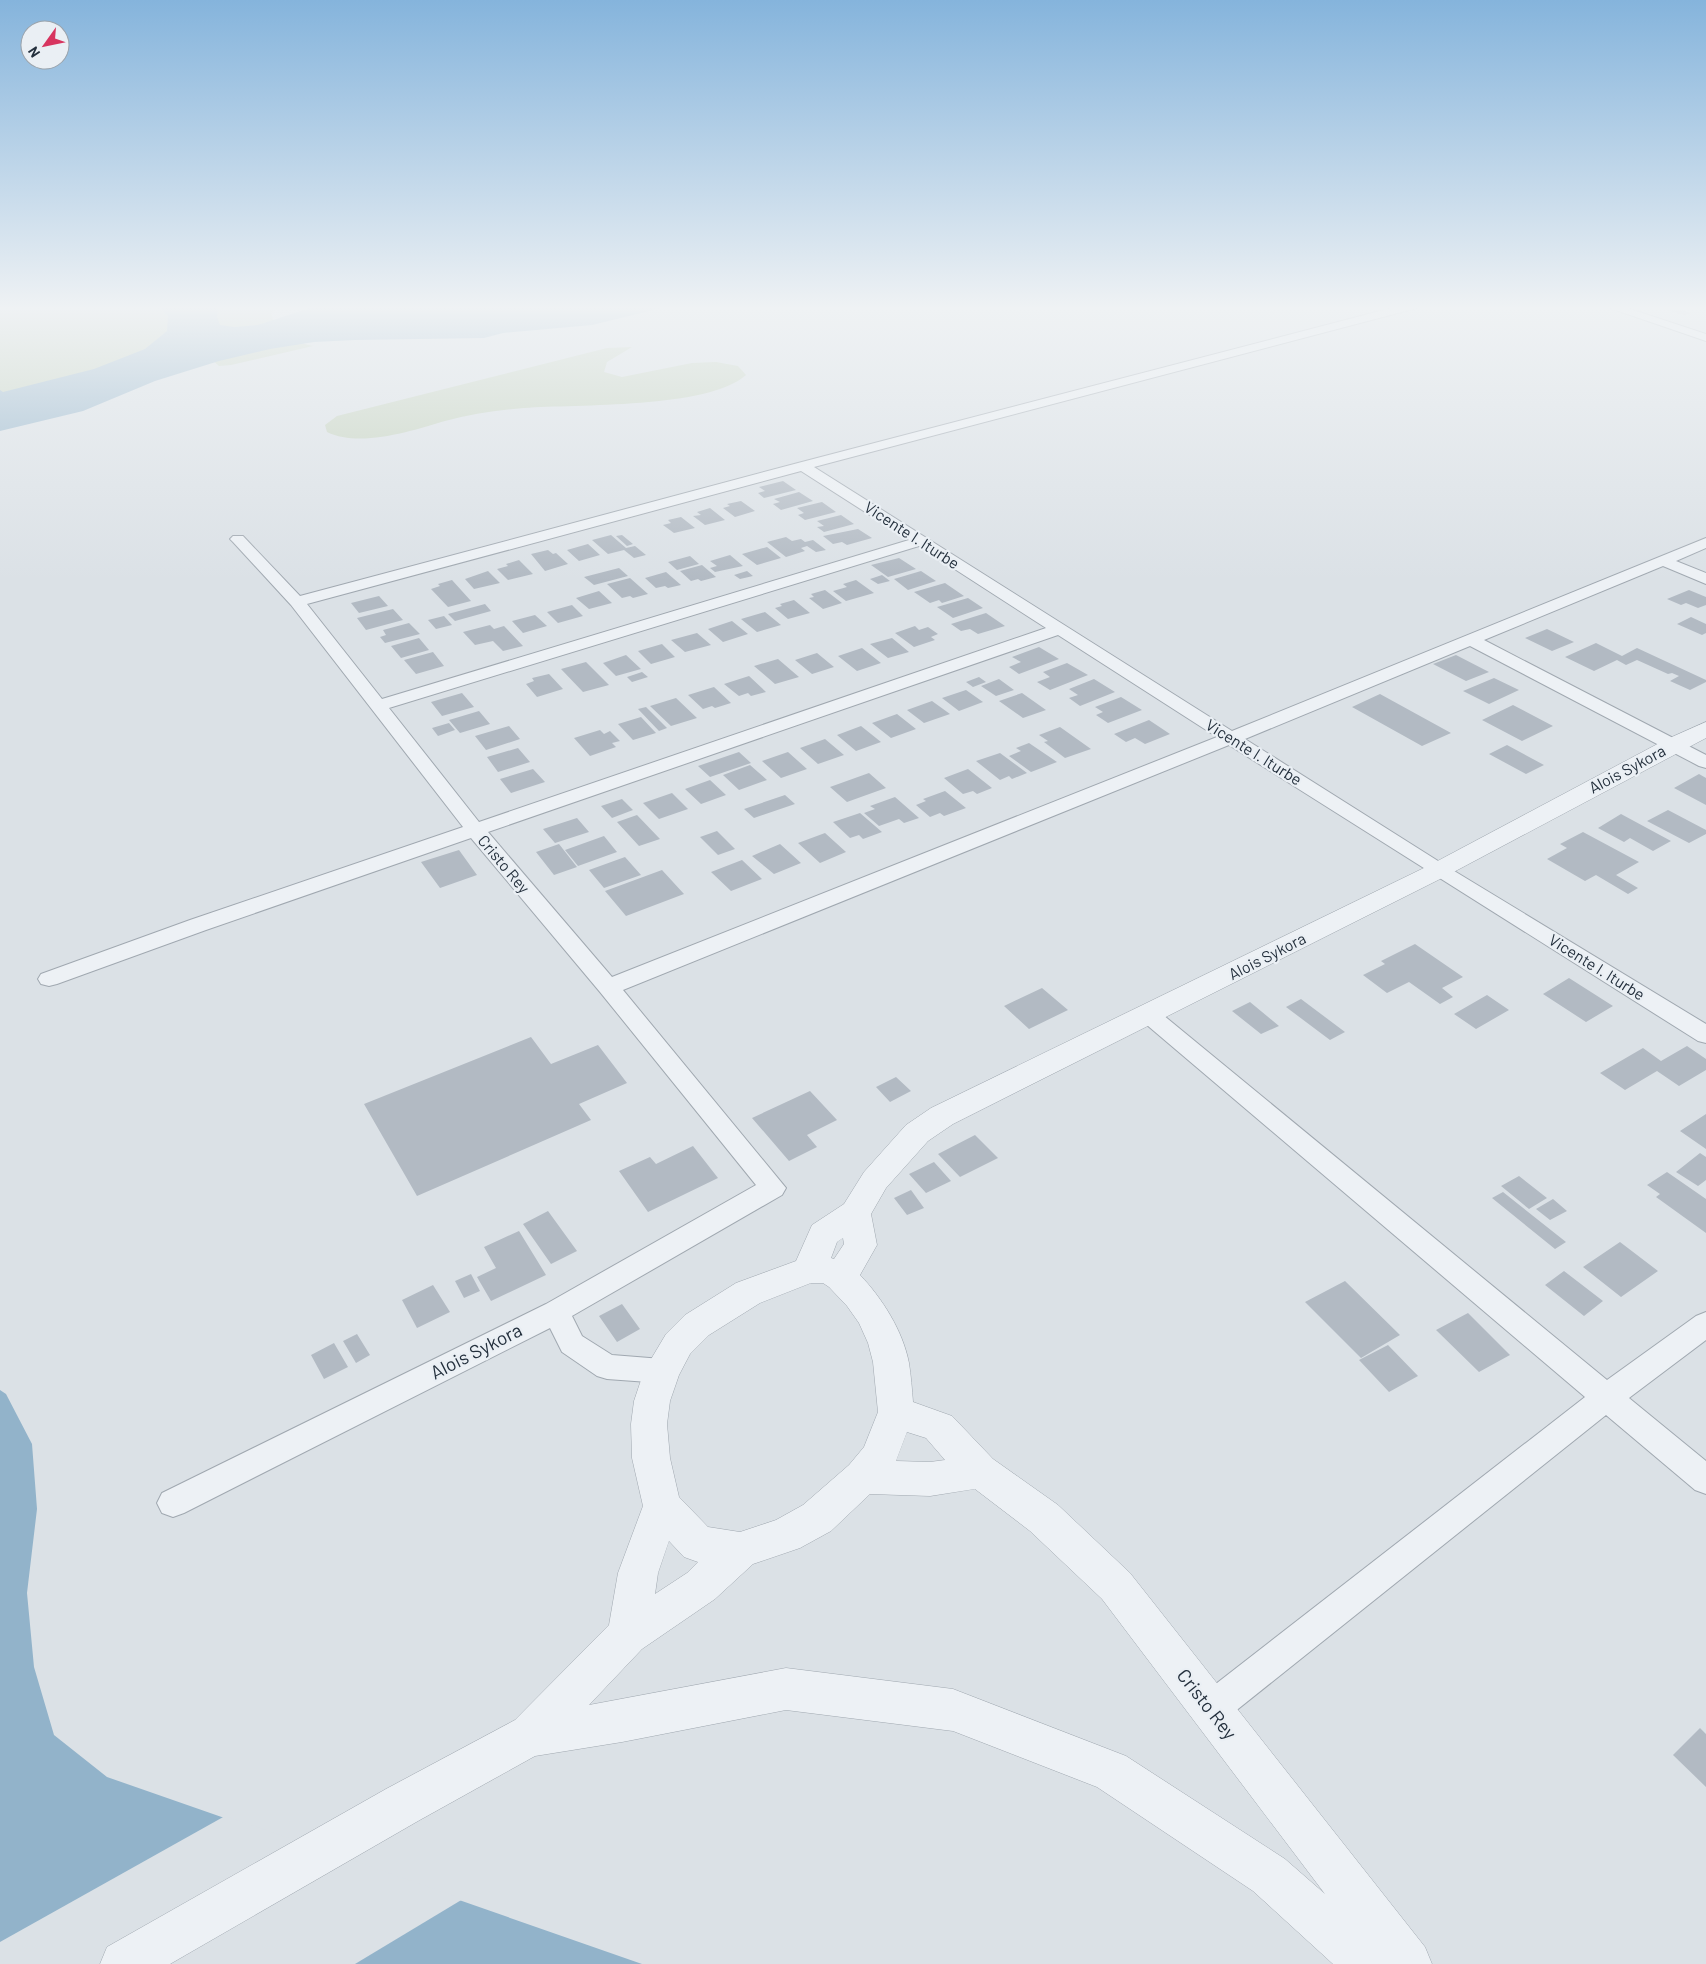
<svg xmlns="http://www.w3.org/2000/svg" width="1706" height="1964" font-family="Barlow,sans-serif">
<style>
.green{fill:#c3d1bb}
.water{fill:#92b3ca}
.pier{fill:#dbe1e6}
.building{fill:#b2bac3}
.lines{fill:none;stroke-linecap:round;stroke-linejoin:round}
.minor-casing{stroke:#a0a8b0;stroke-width:2}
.tertiary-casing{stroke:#a0a8b0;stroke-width:1}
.minor{fill:#edf1f5;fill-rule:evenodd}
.tertiary{fill:#edf1f5;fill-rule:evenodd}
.labels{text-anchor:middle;stroke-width:4.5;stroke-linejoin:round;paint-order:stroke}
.street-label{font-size:16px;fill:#24303d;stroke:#eaeff4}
.near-street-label{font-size:19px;fill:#24303d;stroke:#eaeff4}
</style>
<rect width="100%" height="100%" fill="#dbe1e6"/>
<path class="green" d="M0 306H283L271 313 279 338 313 346 231 365 219 366 210 358 0 402Z
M632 347 607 362 604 372 622 377 692 363 716 362 738 366 746 375C708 409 577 404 524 408 497 410 471 414 445 421 411 431 360 448 327 432L325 425 337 416 607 348Z"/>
<path class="water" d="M158 306H218L217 317 220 325 234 327 258 325 316 306H670L592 325 503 333 484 338 355 340 314 342 270 349 219 361 155 381 83 411 0 431V390L3 392 94 369 145 349 167 331 168 316Z
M0 1390 6 1394 32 1444 37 1509 27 1593 34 1667 54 1735 107 1777 642 1964H0Z"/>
<path class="pier" d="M225 1816 463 1899 355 1964H0V1942Z"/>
<path class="building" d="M1677 309 1691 313 1684 315 1670 311Z
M783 481 796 490 764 498 758 493 765 491 759 487Z
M799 492 813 501 781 510 773 504 780 502 774 499Z
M741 501 755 511 735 517 723 508 730 506 727 504Z
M822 502 836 512 805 520 798 515 804 513 797 508Z
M710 508 725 520 705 525 693 516 701 515 697 512Z
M841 515 854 524 824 532 817 527 824 526 817 521Z
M681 517 695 528 674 533 663 525 671 523 668 520Z
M858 529 872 538 847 545 842 542 833 544 823 536Z
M611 535 626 548 635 546 646 555 634 558 624 550 608 554 592 540Z
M622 535 633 544 627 546 616 536Z
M786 537 792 541 801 539 805 542 813 540 826 550 816 552 807 546 801 548 805 551 786 557 767 542Z
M588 544 600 555 579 561 567 550Z
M767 547 781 558 757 565 742 554Z
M548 550 553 554 556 553 568 564 545 571 531 554Z
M730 555 743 566 715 572 710 568 717 566 710 561Z
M690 556 699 564 677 570 668 562Z
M899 558 916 569 888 577 871 565Z
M519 560 533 574 508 580 497 569 508 566 506 564Z
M702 565 716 577 701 581 698 579 691 581 680 571Z
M619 568 628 576 594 585 584 577Z
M488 571 500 583 474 589 465 579Z
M747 571 753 576 740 579 734 575Z
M921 571 936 581 908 590 894 579Z
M666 572 681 585 668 588 665 586 656 588 645 578Z
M882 575 890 581 878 584 870 579Z
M630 578 648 594 633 598 630 596 622 598 607 584Z
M452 580 471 601 448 607 431 589 440 586 438 584Z
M856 580 874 593 846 601 833 591 847 587 843 584Z
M945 583 964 596 942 603 939 600 930 603 914 592Z
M825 590 842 603 823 609 809 598 814 597 811 594Z
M1689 590 1706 597V605L1698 608 1686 603 1681 605 1667 599Z
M599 591 612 603 589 609 576 598Z
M379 596 388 606 359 613 351 603Z
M968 598 983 608 953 618 937 607Z
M794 600 810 613 788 619 775 608 782 606 780 604Z
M485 604 491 611 455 621 448 614Z
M572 605 583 616 558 623 547 612Z
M393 609 403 620 366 630 357 618Z
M765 612 781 625 757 632 741 619Z
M986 613 1005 626 978 634 970 629 961 631 951 624Z
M535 615 547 626 523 633 512 621Z
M444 616 452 625 436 629 428 620Z
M1691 617 1706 624V633L1702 635 1677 624Z
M732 621 748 634 723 642 708 629Z
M409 623 420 634 385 643 380 637 386 635 383 630Z
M490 625 494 629 504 626 523 646 503 651 493 641 475 645 463 632Z
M915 626 919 630 928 627 938 634 931 637 935 640 914 647 895 633Z
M1547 629 1574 642 1552 651 1525 638Z
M697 633 711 645 685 652 671 640Z
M419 638 429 650 401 658 391 646Z
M892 638 909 652 888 658 870 644Z
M1596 643 1622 656 1637 648 1706 680V682L1690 690 1670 681 1679 676 1672 673 1668 674 1637 660 1626 665 1617 660 1594 671 1565 657Z
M662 644 675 657 651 664 638 651Z
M1039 647 1059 659 1019 674 1009 667 1021 662 1012 657Z
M862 648 881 663 857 671 838 656Z
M433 652 444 666 416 674 404 660Z
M817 653 834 667 812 674 795 660Z
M626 655 641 669 616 676 603 663Z
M1456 655 1489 672 1466 681 1433 664Z
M778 659 799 677 775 684 754 666Z
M586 662 609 685 583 692 561 669Z
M1067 663 1088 675 1050 690 1037 682 1050 677 1043 672Z
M642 672 648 677 632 682 627 677Z
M549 674 563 689 537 697 526 684 534 681 532 678Z
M749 676 766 692 751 696 748 693 739 696 724 684Z
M979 677 986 682 973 687 966 682Z
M1494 678 1519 690 1489 704 1463 691Z
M999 679 1014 690 996 696 981 686Z
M1094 679 1115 692 1080 706 1069 698 1078 695 1069 689Z
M714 687 731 703 715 708 712 706 703 709 688 695Z
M966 690 983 702 959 711 942 698Z
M462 693 474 707 442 716 431 702Z
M1022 693 1046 710 1023 718 999 701Z
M1380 694 1451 733 1422 746 1352 707Z
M1121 697 1142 710 1108 723 1096 715 1103 712 1095 707Z
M676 698 697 718 671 726 650 706Z
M932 701 950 714 924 723 907 710Z
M1513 705 1553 726 1522 741 1482 720Z
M646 707 667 728 659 731 638 709Z
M479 711 490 724 460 733 449 720Z
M897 714 916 729 891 738 872 723Z
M641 717 656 733 633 740 618 724Z
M1149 720 1170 734 1145 744 1135 738 1126 742 1114 734Z
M449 723 455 730 438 736 432 728Z
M509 726 520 739 486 750 475 736Z
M861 726 881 742 856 751 837 735Z
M1060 727 1091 749 1065 758 1044 742 1048 741 1039 735Z
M600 730 604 734 610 731 620 741 612 743 616 747 590 756 574 738Z
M825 739 844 755 818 764 800 748Z
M1029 743 1057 762 1031 772 1009 756 1021 751 1016 748Z
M1507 745 1544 765 1526 774 1489 754Z
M518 748 530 762 498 772 487 757Z
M739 752 751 763 710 777 698 766Z
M788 752 807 769 781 778 762 761Z
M1000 753 1027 773 1012 779 1009 776 1000 780 976 761Z
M750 765 767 780 739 790 723 775Z
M533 769 545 782 511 793 500 779Z
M968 769 992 788 977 794 973 791 963 794 944 778Z
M869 773 886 788 847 802 830 787Z
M1699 774 1706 778V805L1674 788Z
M710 780 726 795 701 804 685 789Z
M945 791 966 808 944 816 940 813 930 817 916 805 926 801 923 799Z
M672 793 688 809 659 819 643 803Z
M785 795 795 804 754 818 744 809Z
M895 797 919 818 904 823 899 819 879 826 864 813 875 809 870 806Z
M622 799 633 810 612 818 601 806Z
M1668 810 1706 830V834L1689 843 1647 821Z
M860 813 882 832 863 839 859 835 850 838 833 822Z
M1621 814 1671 841 1653 851 1630 838 1624 842 1598 828Z
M637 815 660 839 639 846 617 822Z
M577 818 589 832 555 843 543 829Z
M717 831 735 849 718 855 700 837Z
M1583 832 1639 862 1616 875 1638 888 1628 894 1596 875 1585 881 1547 859 1567 848 1560 844Z
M825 833 846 852 820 863 798 843Z
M604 836 617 852 578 866 565 850Z
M559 844 577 867 554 875 536 852Z
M780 844 801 863 774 874 752 856Z
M459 850 477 875 440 888 421 862Z
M625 857 641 875 604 888 589 870Z
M742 860 762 879 731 891 711 872Z
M662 870 684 894 626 916 605 891Z
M1415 944 1463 977 1442 988 1453 997 1440 1004 1409 982 1387 993 1363 975 1385 964 1381 961Z
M1569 978 1613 1006 1586 1022 1543 994Z
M1042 988 1068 1010 1029 1029 1004 1006Z
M1487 995 1509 1010 1476 1029 1454 1014Z
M1301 999 1345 1032 1330 1040 1286 1007Z
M1250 1002 1279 1026 1261 1034 1232 1011Z
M531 1037 551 1064 598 1045 627 1083 579 1104 591 1120 417 1196 364 1104Z
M1687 1046 1706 1059V1070L1679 1086 1657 1071 1625 1090 1600 1073 1643 1048 1661 1061Z
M896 1077 911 1091 890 1102 876 1087Z
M810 1091 837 1120 807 1135 817 1147 789 1161 752 1118Z
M1706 1114V1149L1680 1131Z
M975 1135 998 1158 960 1177 938 1154Z
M693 1146 718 1178 648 1212 619 1171 650 1157 656 1164Z
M1700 1153 1706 1157V1180L1698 1186 1676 1172Z
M934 1162 951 1181 926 1193 909 1174Z
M1667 1172 1706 1199V1233L1656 1197 1660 1194 1647 1185Z
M1519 1176 1547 1198 1529 1209 1501 1186Z
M911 1190 924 1208 907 1215 894 1198Z
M1503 1192 1566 1242 1555 1249 1492 1198Z
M1553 1199 1567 1211 1550 1220 1536 1209Z
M548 1211 577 1251 551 1264 523 1224Z
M519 1231 546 1275 491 1301 477 1277 496 1268 484 1247Z
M1620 1242 1658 1271 1621 1297 1583 1267Z
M1564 1271 1603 1301 1584 1316 1545 1285Z
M471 1274 480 1291 464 1298 455 1281Z
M1345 1281 1400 1335 1361 1358 1305 1302Z
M433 1285 450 1312 417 1328 402 1300Z
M622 1304 640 1329 617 1342 599 1316Z
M1468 1313 1510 1355 1479 1372 1436 1330Z
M357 1334 370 1355 356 1363 343 1341Z
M334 1343 348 1367 324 1379 311 1355Z
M1388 1345 1418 1376 1389 1392 1359 1360Z
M1700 1728 1706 1734V1787L1673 1755Z"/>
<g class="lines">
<defs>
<path id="minor" d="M1399 306H1418L1417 308 814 467 1232 731 1706 538V548L1676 561 1706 573V584L1663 566 1484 640 1706 755V768L1699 766 1470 646 1245 739 1446 866 1706 1024V1043L1698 1041 1229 745 623 990 786 1188 782 1195 572 1316 582 1336 612 1355 662 1359 672 1362 677 1371 672 1380 662 1383 607 1379 597 1376 562 1352 550 1328 184 1513 173 1517 162 1513 157 1503 162 1493 546 1304 756 1185 600 992 471 838 206 930 57 984 49 986 41 984 38 979 41 974 190 920 463 827 291 605 233 542 230 539 233 536H243L300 596 798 463ZM801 471 909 540 382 699 307 604ZM919 546 1046 628 479 822 389 708ZM1058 635 1217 737 612 977 488 832Z
M1604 306H1621L1706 334V341Z
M1149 1007 1157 1010 1607 1380 1696 1316 1706 1312V1340L1629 1398 1706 1461V1494L1695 1490 1606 1415 1223 1721 1211 1726 1199 1721 1194 1709 1199 1697 1585 1397 1141 1020 1137 1015 1141 1010Z"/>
<path id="tertiary" d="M1706 722V738L1448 875 953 1124 928 1141 886 1188 871 1214 877 1245 860 1275C882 1298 903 1331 909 1363 911 1376 912 1389 913 1402L952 1416 993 1459 1058 1505 1130 1573 1425 1947 1432 1964H1333L1253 1891 1097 1787 953 1731 786 1710 622 1742 535 1756 418 1821 170 1964H100L107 1947 386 1789 515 1720 609 1625 618 1573 643 1506 632 1458 631 1424 634 1401 644 1371 666 1334 685 1315 736 1283 796 1261 812 1225 844 1204 864 1172 906 1125 931 1108 1430 865 1665 740ZM843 1238 844 1244 834 1259 831 1258 837 1242ZM811 1283H823L829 1287 847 1306 859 1323 868 1343 873 1362 878 1412 864 1447 849 1465 803 1505 776 1520 740 1532 708 1527 679 1497 670 1458 667 1424 670 1401 679 1375 690 1354 709 1335 760 1303ZM907 1432 926 1438 945 1460 930 1462 896 1461ZM975 1489 1030 1531 1102 1599 1325 1894 1285 1859 1126 1756 953 1689 786 1668 589 1705 642 1649 715 1599 753 1564 800 1548 831 1531 870 1494 930 1496ZM669 1541 684 1557 698 1562 687 1573 655 1594 658 1573Z"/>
</defs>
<use href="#minor" class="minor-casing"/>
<use href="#tertiary" class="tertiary-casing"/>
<use href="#minor" class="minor"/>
<use href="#tertiary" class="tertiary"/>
</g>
<linearGradient id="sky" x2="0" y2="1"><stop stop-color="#85b4dc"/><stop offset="0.53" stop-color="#eff2f4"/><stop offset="1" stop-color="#eff2f4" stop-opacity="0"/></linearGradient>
<rect width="1706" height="581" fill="url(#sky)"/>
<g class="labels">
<g class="street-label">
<text transform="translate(912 535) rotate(33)" y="6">Vicente I. Iturbe</text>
<text transform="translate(1254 752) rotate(32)" y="6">Vicente I. Iturbe</text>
<text transform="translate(1627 769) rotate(-28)" y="6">Alois Sykora</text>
<text transform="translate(504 864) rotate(50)" y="6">Cristo Rey</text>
<text transform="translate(1267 956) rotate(-27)" y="6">Alois Sykora</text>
<text transform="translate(1597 967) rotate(32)" y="6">Vicente I. Iturbe</text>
</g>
<g class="near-street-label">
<text transform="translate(476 1351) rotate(-27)" y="7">Alois Sykora</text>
<text transform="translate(1207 1704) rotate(52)" y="7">Cristo Rey</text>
</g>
</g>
<g transform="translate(45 45) rotate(237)"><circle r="24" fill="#eaeff4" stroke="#9ba3ab"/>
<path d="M0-4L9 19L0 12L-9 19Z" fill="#d7345f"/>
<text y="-8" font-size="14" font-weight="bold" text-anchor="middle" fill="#24303d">N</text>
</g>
</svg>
